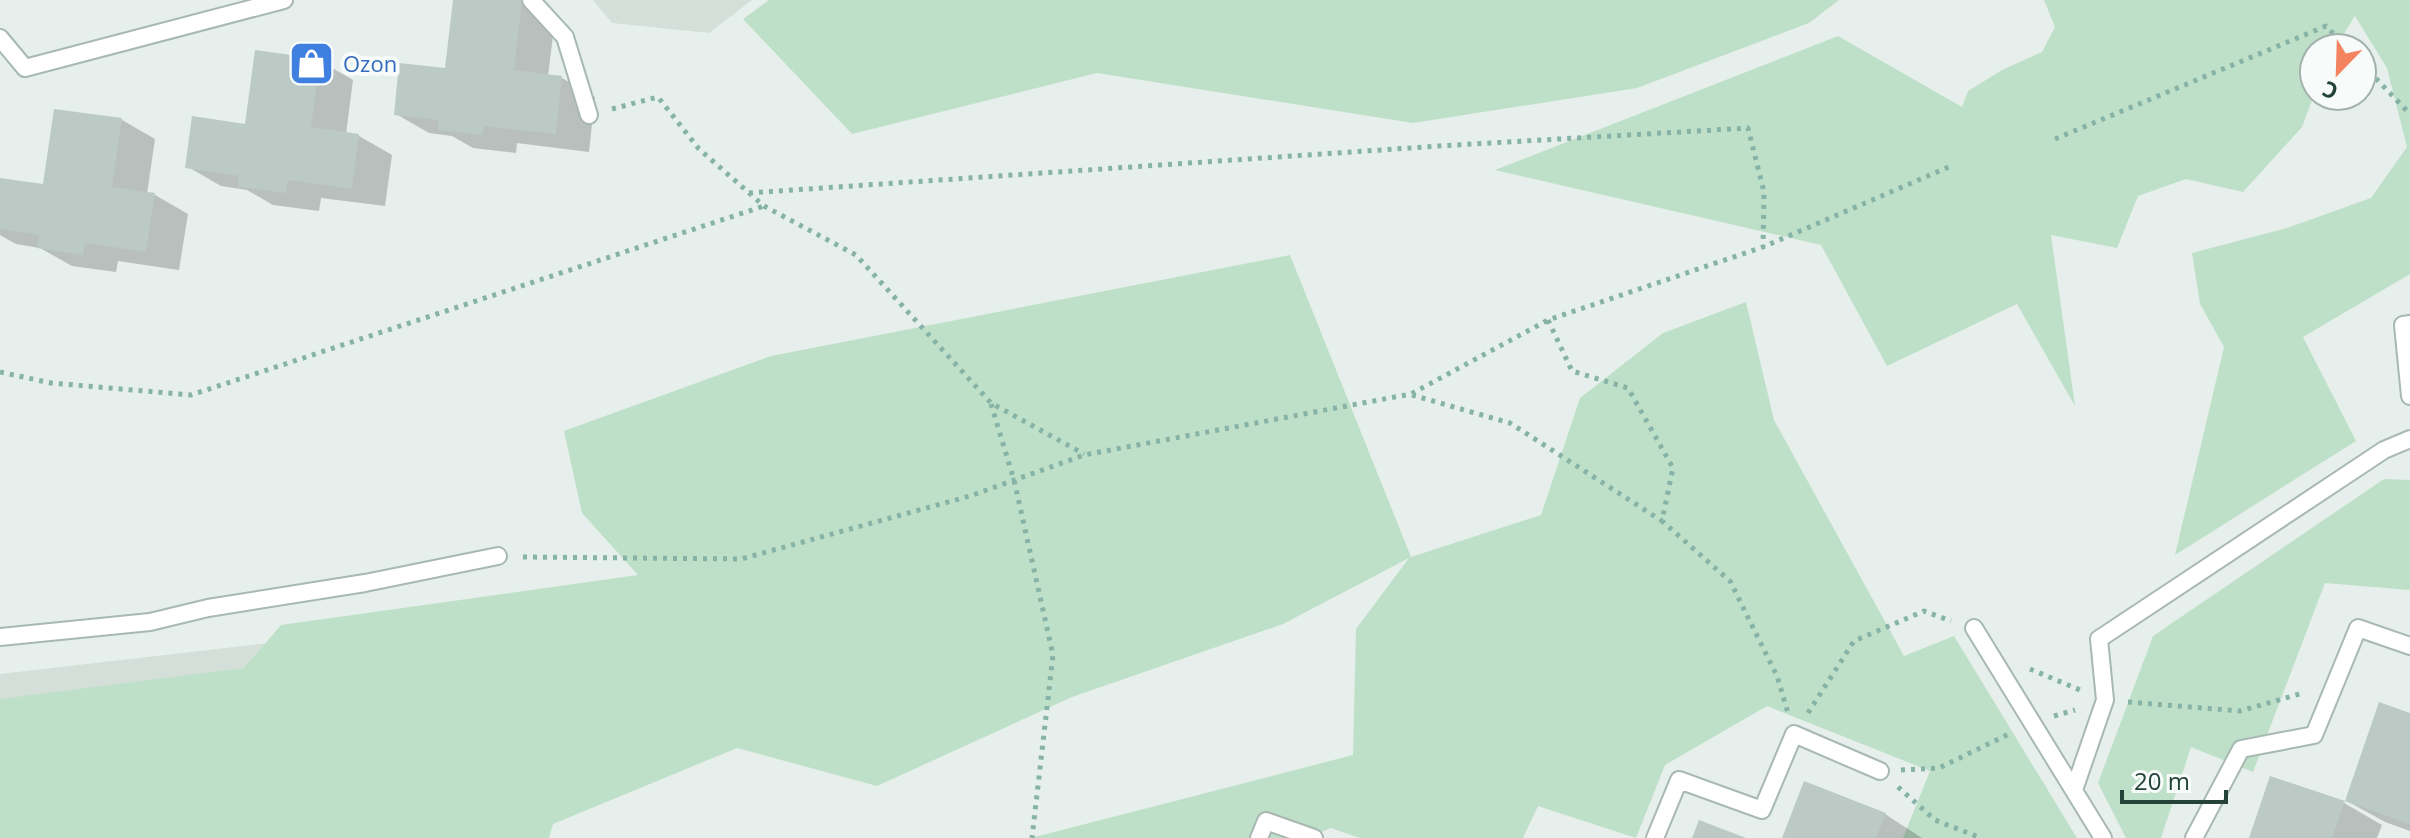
<svg xmlns="http://www.w3.org/2000/svg" width="2410" height="838" font-family="'Open Sans',sans-serif">
<style>
.built{fill:#d4dfda}
.green{fill:#bfe0c8}
.shadow{fill:#0003}
.building{fill:#bbcac4}
.lines{fill:none;stroke-linecap:round;stroke-linejoin:round}
.lane-casing{stroke:#a8b8b2;stroke-width:20}
.path{stroke:#86b3a5;stroke-width:5;stroke-dasharray:4 6;stroke-linecap:butt}
.lane{stroke:#fff;stroke-width:16}
.labels{text-anchor:middle;stroke-width:8;stroke-linejoin:round;paint-order:stroke}
.shop-label{font-size:22px;fill:#366cbe;stroke:#f7fbf9;text-anchor:start}
</style>
<rect width="100%" height="100%" fill="#e6efeb"/>
<path class="built" d="M593 0H752L709 33 612 23Z
M304 639 308 674 0 709V674Z"/>
<path class="green" d="M769 0H1839L1809 23 1637 88 1413 123 1097 73 852 134 743 19Z
M2044 0H2410V274L2303 337 2356 441 2175 555 2224 347 2200 304 2192 253 2287 228 2371 198 2407 147 2387 68 2355 16 2335 48H2314V95L2302 127 2243 192 2186 179 2138 196 2117 248 2051 235 2075 406 2017 304 1887 366 1821 245 1495 170 1838 36 1962 107 1968 91 2002 70 2042 52 2055 27Z
M1290 255 1411 557 1541 515 1580 398 1663 333 1746 302 1774 420 1904 656 1954 636 2077 838H1903L1930 771 1767 706 1665 765 1636 838 1538 806 1523 838H1360L1331 828 1305 838H1031L1353 755 1356 629 1409 558 1283 624 1072 697 877 786 737 748 553 824 549 838H0V699L244 668 281 625 638 575 582 513 564 431 771 356Z
M2384 479 2410 480V590L2325 583 2253 772 2191 747 2161 838H2126L2098 783 2153 636Z"/>
<path class="shadow" d="M455 0H522L555 19 548 76 562 78 595 97 589 152 517 143 516 153 473 148 452 136 429 133 396 114 447 70Z
M257 52 320 61 353 80 346 134 359 136 392 155 385 206 321 198 319 211 273 205 247 190 221 186 188 167 247 126Z
M122 120 155 139 147 194 155 195 188 214 179 270 118 261 116 272 72 266 40 248 16 244 0 235V180L44 186Z
M2410 715V831L2385 822 2347 801Z
M2344 803 2382 825 2377 838H2251Z
M1885 814 1922 838H1784Z"/>
<path class="building" d="M453 0H522L514 70 562 76 556 134 484 126 483 135 438 130 439 120 394 115 399 63 445 68Z
M255 50 320 59 311 127 359 134 352 189 288 180 286 193 238 187 239 176 185 168 192 116 245 124Z
M54 109 122 118 112 187 155 193 146 252 85 243 83 255 37 248 39 235 0 229V178L43 184Z
M2379 702 2410 713V824L2345 801Z
M2270 776 2345 801 2332 838H2249Z
M1804 781 1886 813 1876 838H1782Z
M1699 820 1746 838H1692Z"/>
<g class="lines">
<defs>
<path id="lane" d="M531 0 565 37 589 115
M0 38 25 68 284 0
M2410 324 2403 325 2410 396
M1974 628 2103 838
M0 637 150 622 208 608 365 583 498 556
M2074 790 2105 700 2099 639 2384 450 2410 439
M1259 838 1266 821 1314 838
M1655 838 1679 780 1762 810 1794 734 1880 771
M2194 838 2241 749 2314 735 2358 628 2410 646"/>
</defs>
<use href="#lane" class="lane-casing"/>
<path class="path" d="M2362 64 2410 114
M612 109 658 97 699 149 764 206 856 255 991 403 1084 454
M2055 139 2326 26 2347 48
M749 193 1439 146 1748 128 1764 192 1763 247
M1548 320 1572 371 1628 388 1673 468 1662 521 1730 581 1777 676 1788 713
M0 372 51 383 191 395 764 206
M1412 395 1510 423 1662 521
M991 404 1014 480 1053 655 1032 838
M523 557 741 559 970 496 1084 455 1411 394 1548 320 1763 247 1951 166
M2030 669 2080 690
M2128 702 2240 711 2303 693
M1808 713 1854 641 1924 611 1951 621
M2054 716 2075 710
M1901 770 1939 768 2011 733
M1898 787 1935 820 1981 838"/>
<use href="#lane" class="lane"/>
</g>
<defs>
<symbol id="shop-square" viewBox="-11 -11 22 22"><rect x="-9" y="-9" width="18" height="18" rx="4" fill="#3f7fe0" stroke="#f7fbf9"/><path d="M-5-2.5h2.3a2.7 3.5 0 0 1 5.4 0H5L5.5 6h-11ZM-1.5-2.5h3a1.5 2.3 0 0 0-3 0Z" fill="#fff"/></symbol>
</defs>
<g fill-rule="evenodd">
<use href="#shop-square" x="286" y="38" width="51" height="51"/>
</g>
<g class="labels">
<g class="shop-label">
<text x="343" y="72">Ozon</text>
</g>
</g>
<g transform="translate(2338 72) rotate(203)"><circle r="38" fill="#f7fbf9" stroke="#a3b1ad" stroke-width="2"/>
<path d="M0-6L14 30L0 20L-14 30Z" fill="#f4845f"/>
<text y="-12" font-size="22" font-weight="bold" text-anchor="middle" fill="#24423a">С</text>
</g>
<path d="M2122 790v12h104v-12" fill="none" stroke="#24423a" stroke-width="4"/>
<text x="2134" y="790" font-size="24" fill="#24423a" stroke="#f7fbf9" stroke-width="6" paint-order="stroke">20 m</text>
</svg>
